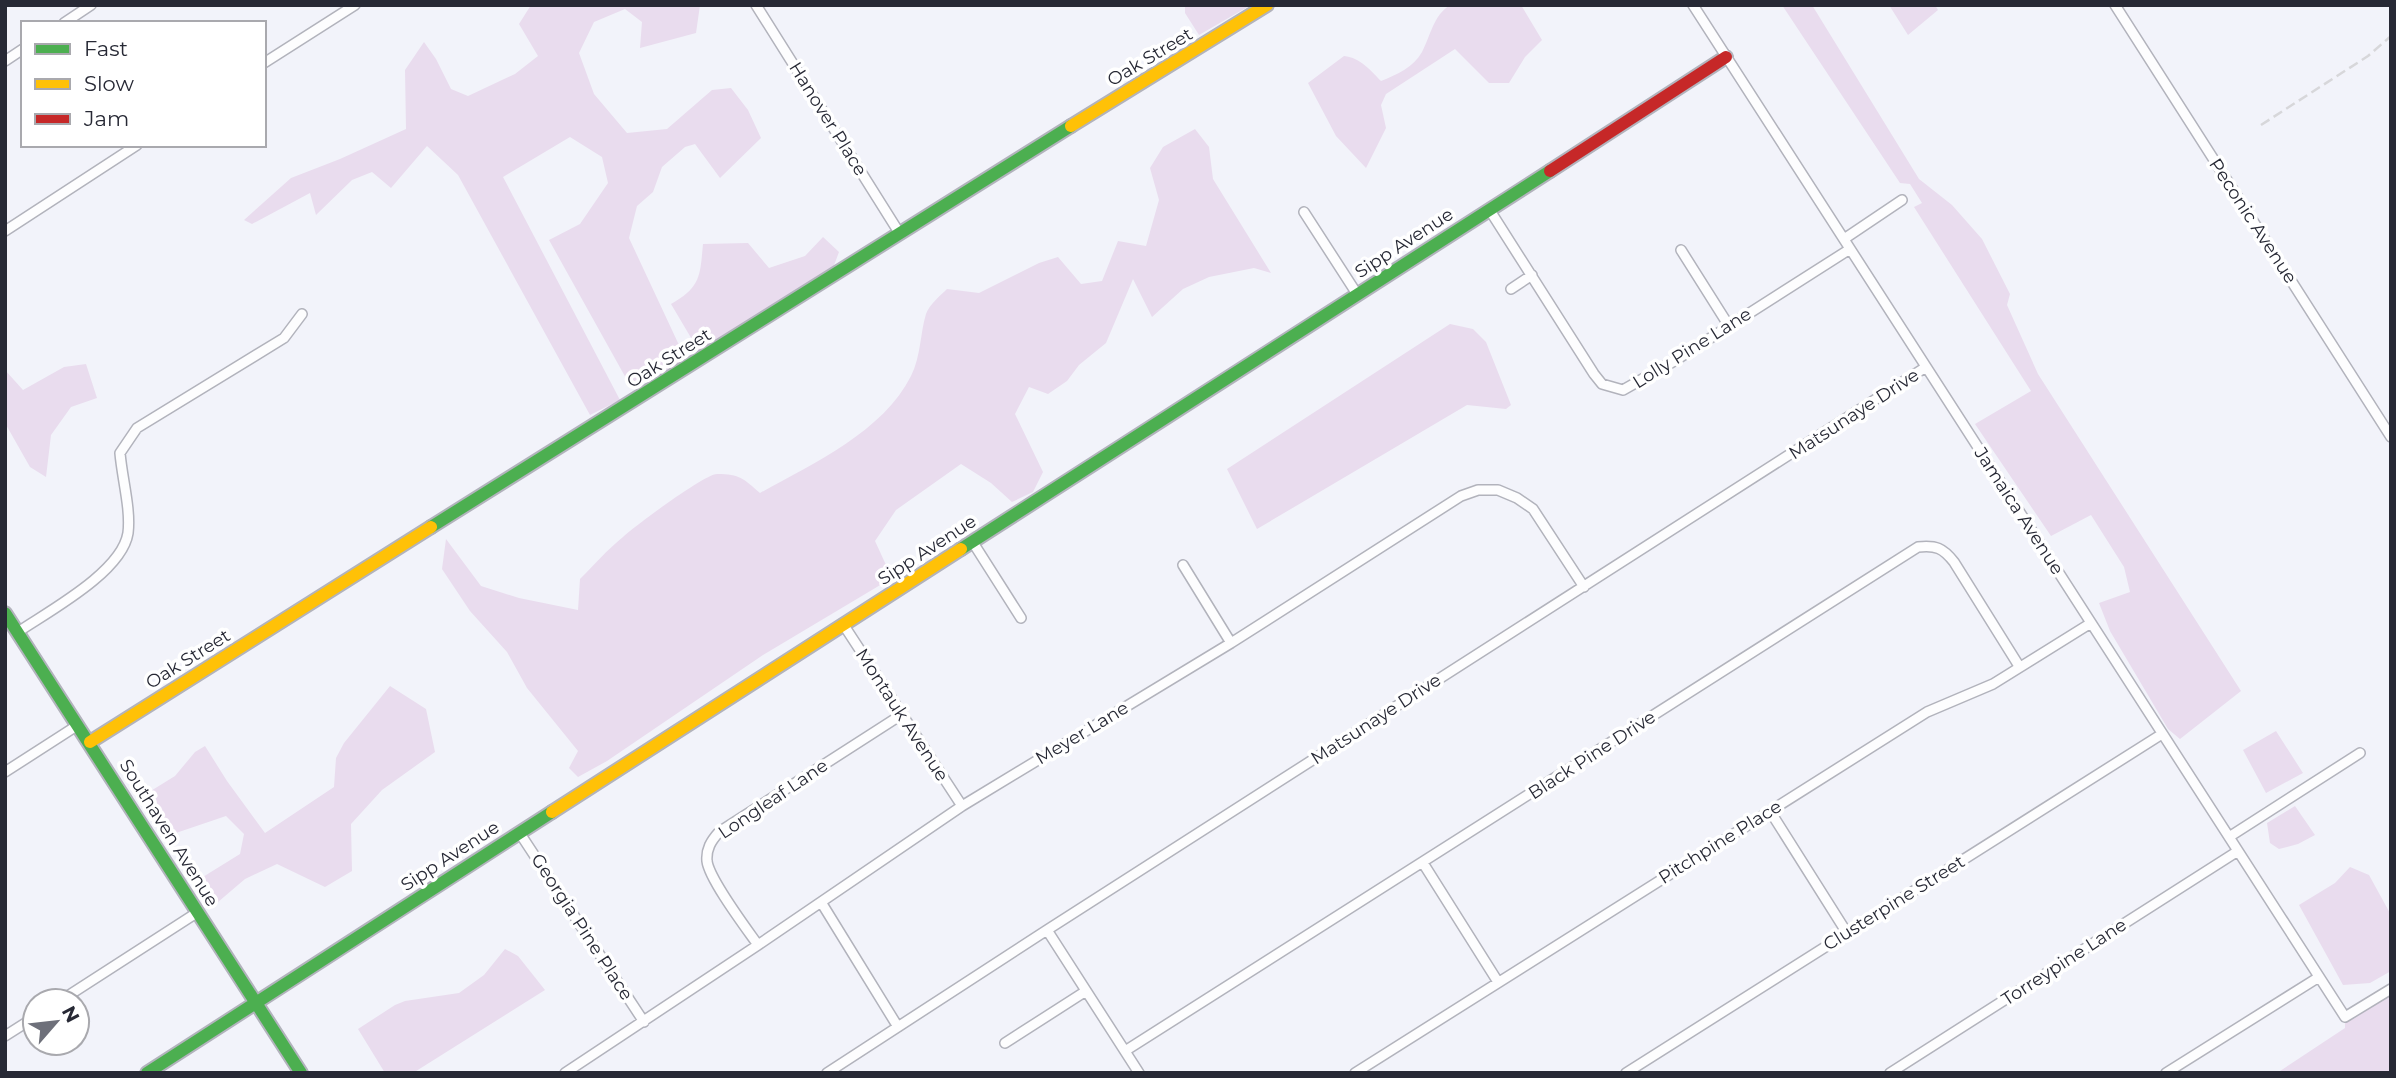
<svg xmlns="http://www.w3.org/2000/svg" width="2396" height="1078" font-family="Montserrat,sans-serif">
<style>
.green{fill:#e9dcee}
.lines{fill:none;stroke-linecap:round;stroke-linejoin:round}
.street-casing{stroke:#b2b3bc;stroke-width:12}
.fast-casing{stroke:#b2b3bc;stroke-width:16}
.slow-casing{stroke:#b2b3bc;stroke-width:16}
.jam-casing{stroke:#b2b3bc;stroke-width:16}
.street{stroke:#fdfdfe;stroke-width:9}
.fast{stroke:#4caf50;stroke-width:12}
.slow{stroke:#ffc107;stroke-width:12}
.jam{stroke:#c62828;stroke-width:12}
.rail{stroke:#d7d7da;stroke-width:2.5;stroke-dasharray:10 5;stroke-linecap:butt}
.labels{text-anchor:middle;stroke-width:7;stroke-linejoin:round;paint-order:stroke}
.street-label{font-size:18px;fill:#272935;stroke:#fff}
</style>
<rect width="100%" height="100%" fill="#f2f3fa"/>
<path class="green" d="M531 5H700L696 33 640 48 642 22 625 9 594 22 579 53 594 94 627 133 667 129 712 90 731 88 748 110 761 138 720 178 695 144 685 147 662 167 653 192 637 206 629 238 686 360 632 389 549 240 580 224 608 183 602 157 570 137 503 177 620 400 590 415 458 175 427 146 391 188 372 172 352 180 316 215 310 193 252 224 244 220 291 178 340 159 406 129 405 70 424 42 436 59 451 89 468 96 515 74 538 56 519 24Z
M1185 5H1251L1199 35 1185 13Z
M1450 5H1521L1542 40 1525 57 1509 83H1489L1455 49 1386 94 1381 105 1386 128 1366 168 1336 136 1308 83 1344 56C1361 58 1370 70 1381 81 1396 75 1414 67 1422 52 1431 35 1433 16 1450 5Z
M1782 5H1812L1919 179 1952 205 1982 239 2010 294 2007 305 2038 374 2241 691 2180 739 2168 729 2110 631 2099 603 2130 592 2124 567 2091 515 2051 536 1975 424 2031 391 1914 207 1922 203 1910 184 1900 183Z
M1889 5H1935L1938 10 1908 35Z
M1195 129 1209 147 1213 179 1271 273 1254 268 1209 277 1183 289 1152 317 1133 279 1106 343 1079 365 1067 381 1048 394 1029 387 1015 414 1043 472 1033 492 1012 502 991 483 961 464 896 510 875 541 892 578 763 655 607 761 578 777 569 768 578 751 527 688 507 652 470 611 442 569 446 539 481 586 519 598 578 610 580 579C594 565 608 549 623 537 636 525 705 474 717 474 740 474 744 479 760 493 812 464 883 432 911 376 921 356 920 334 926 314 929 305 940 296 947 289L979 293 1039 263 1058 257 1081 284 1102 281 1118 241 1146 246 1159 200 1150 168 1163 147Z
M823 237 839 252 833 268 700 353 671 304C701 287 700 276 703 244L748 243 769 268 805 256Z
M1450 324 1473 329 1486 342 1511 405 1506 409 1467 405 1257 529 1227 469Z
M86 364 97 398 71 407 51 435 46 477 30 467 5 423V370L23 390 64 367Z
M390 686 426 709 435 752 382 790 351 824 352 871 325 887 277 864 245 879 211 908 198 880 240 854 244 834 226 816 170 835 141 797 175 776 195 752 205 746 227 781 265 833 334 787 336 758 344 743Z
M2276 731 2303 773 2266 793 2243 750Z
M2295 806 2315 835 2298 844 2279 849 2270 843 2267 823Z
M2350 867 2369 875 2391 915V971L2370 983 2343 985 2299 905 2335 883Z
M505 949 518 956 545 990 413 1073H385L358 1029 395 1005 405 1001 459 993 484 975Z
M2391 989V1073H2277L2345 1028V1017Z"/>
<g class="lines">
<defs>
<path id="street" d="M756 5 900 234
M1693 5 2345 1017 2391 989
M2115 5 2391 437
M64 23 91 5
M5 61 23 49
M264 63 355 5
M1489 209 1594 374 1602 384 1623 390 1676 360 1850 249
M1304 212 1357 294
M5 231 137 145
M1844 239 1902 200
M1681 250 1729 326
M1511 289 1532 275
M972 541 1021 618
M1183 565 1231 643
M843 624 962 806
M18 632C49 611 122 572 128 533 131 509 122 478 120 453L137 428 284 338 302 314
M5 772 78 725
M1770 811 1847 933
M519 832 644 1022
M2229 837 2360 753
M1423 863 1498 982
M821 902 898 1027
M1047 930 1139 1073
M758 945C746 928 709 879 707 861 706 849 711 841 719 832L901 715
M60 1001 198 912
M5 1036 35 1017
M1005 1043 1086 991
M1125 1051 1918 547C1936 545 1943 548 1954 562L2019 666
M565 1073 758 945 962 806 1231 643 1461 496 1478 490H1498L1517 498 1533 509 1584 587
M827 1073 1047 930 1926 367
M1355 1073 1927 712 1993 684 2091 623
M1626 1073 2162 734
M1890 1073 2238 851
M2166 1073 2319 977"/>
<path id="fast" d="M431 527 1071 126
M961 549 1550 171
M5 613 301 1073
M147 1073 552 812"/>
<path id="slow" d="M1071 126 1267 5
M90 742 431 527
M552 812 961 549"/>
<path id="jam" d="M1550 171 1726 57"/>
</defs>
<use href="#street" class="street-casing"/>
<use href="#fast" class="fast-casing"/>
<use href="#slow" class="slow-casing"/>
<use href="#jam" class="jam-casing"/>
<use href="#street" class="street"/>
<use href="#fast" class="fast"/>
<use href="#slow" class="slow"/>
<use href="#jam" class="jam"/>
<path class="rail" d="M2261 125 2368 56 2391 36"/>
</g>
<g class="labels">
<g class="street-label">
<text transform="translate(1150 57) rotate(-31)" y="6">Oak Street</text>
<text transform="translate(828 119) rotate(58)" y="6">Hanover Place</text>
<text transform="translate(2253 221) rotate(57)" y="6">Peconic Avenue</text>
<text transform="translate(1404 243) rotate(-33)" y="6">Sipp Avenue</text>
<text transform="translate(1692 348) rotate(-32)" y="6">Lolly Pine Lane</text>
<text transform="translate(669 358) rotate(-32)" y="6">Oak Street</text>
<text transform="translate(1854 414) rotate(-33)" y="6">Matsunaye Drive</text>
<text transform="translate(2019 511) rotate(57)" y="6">Jamaica Avenue</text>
<text transform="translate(927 550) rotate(-33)" y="6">Sipp Avenue</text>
<text transform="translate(188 659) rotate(-32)" y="6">Oak Street</text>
<text transform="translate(902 715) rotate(57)" y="6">Montauk Avenue</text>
<text transform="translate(1376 719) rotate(-33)" y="6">Matsunaye Drive</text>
<text transform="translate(1082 733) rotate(-31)" y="6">Meyer Lane</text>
<text transform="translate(1592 755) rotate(-33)" y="6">Black Pine Drive</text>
<text transform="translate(773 799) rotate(-34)" y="6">Longleaf Lane</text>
<text transform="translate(169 833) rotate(58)" y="6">Southaven Avenue</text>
<text transform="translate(1720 842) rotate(-32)" y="6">Pitchpine Place</text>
<text transform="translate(450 856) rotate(-33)" y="6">Sipp Avenue</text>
<text transform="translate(1894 903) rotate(-32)" y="6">Clusterpine Street</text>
<text transform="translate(582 927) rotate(57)" y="6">Georgia Pine Place</text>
<text transform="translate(2064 962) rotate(-33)" y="6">Torreypine Lane</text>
</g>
</g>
<rect width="2396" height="1078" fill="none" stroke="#272935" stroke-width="14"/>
<rect x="21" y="21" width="245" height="126" fill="#ffffff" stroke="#a9a9ae" stroke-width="2"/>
<rect x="35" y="44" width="35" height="10" fill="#4caf50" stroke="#a9a9ae" stroke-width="2"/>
<text x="84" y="56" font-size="21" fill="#272935">Fast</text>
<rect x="35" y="79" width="35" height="10" fill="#ffc107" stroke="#a9a9ae" stroke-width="2"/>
<text x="84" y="91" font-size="21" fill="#272935">Slow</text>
<rect x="35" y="114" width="35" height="10" fill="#c62828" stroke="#a9a9ae" stroke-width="2"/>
<text x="84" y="126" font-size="21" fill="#272935">Jam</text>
<g transform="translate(56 1022) rotate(62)"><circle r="33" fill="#ffffff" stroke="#a9a9ae" stroke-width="2"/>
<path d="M0-5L12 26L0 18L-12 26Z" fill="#6e707a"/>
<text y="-10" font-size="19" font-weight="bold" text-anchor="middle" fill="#272935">N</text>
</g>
</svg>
